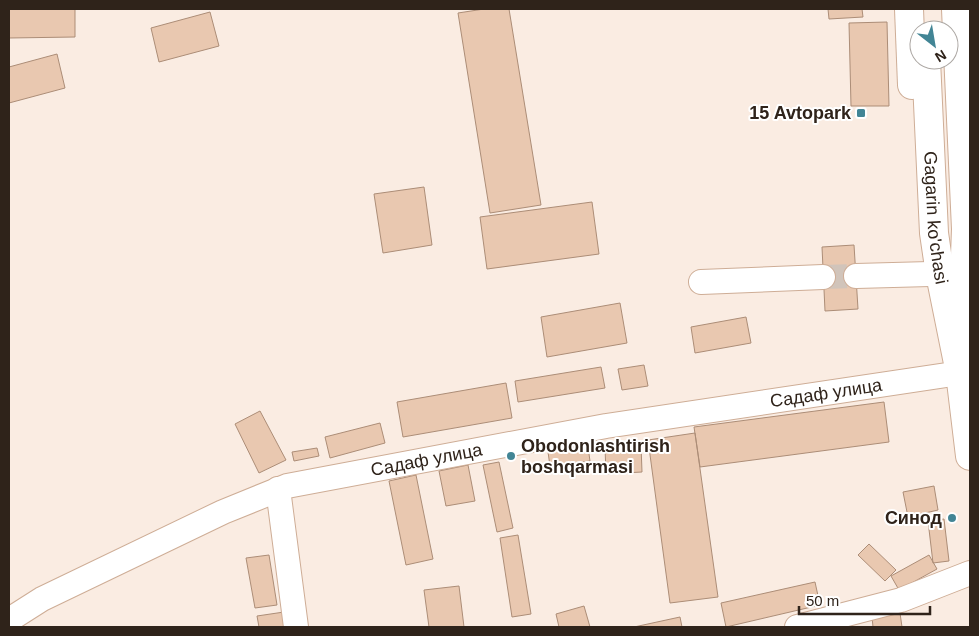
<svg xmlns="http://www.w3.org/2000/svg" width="979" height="636" font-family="Helvetica,sans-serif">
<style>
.building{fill:#e9c8b0;stroke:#ac8d77}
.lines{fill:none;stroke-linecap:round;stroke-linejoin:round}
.minor-tunnel{stroke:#d1c4ba;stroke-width:24;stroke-dasharray:24 12;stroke-linecap:butt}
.minor-casing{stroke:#cead96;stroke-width:26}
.major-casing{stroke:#cead96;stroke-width:30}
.minor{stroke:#fff;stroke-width:24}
.major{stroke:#fff;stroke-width:28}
.poi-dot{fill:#428595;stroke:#fff;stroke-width:2}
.labels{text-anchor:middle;stroke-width:4;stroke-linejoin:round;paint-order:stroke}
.poi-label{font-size:18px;font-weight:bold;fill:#2f231a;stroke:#fff;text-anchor:end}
.street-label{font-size:18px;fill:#2f231a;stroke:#fff}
</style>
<rect width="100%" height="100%" fill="#faece2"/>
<path class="building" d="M9 9H75V37L9 38Z
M484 9H509L541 205 490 213 458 13Z
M828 9H862L863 17 829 19Z
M210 12 219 46 159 62 151 28Z
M887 22 889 106H851L849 23Z
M57 54 65 88 9 103V67Z
M424 187 432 245 383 253 374 194Z
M592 202 599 254 487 269 480 217Z
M854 245 858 309 825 311 822 247Z
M620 303 627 343 547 357 541 317Z
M746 317 751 343 695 353 691 327Z
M644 365 648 386 622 390 618 369Z
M601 367 605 388 518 402 515 381Z
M506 383 512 418 403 437 397 402Z
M884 402 889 442 700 467 694 427Z
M260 411 286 460 259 473 235 424Z
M380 423 385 443 330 458 325 437Z
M695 433 718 597 670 603 648 440Z
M587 440 590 461 550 466 547 445Z
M641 445 642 472 606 474 605 447Z
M317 448 319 456 294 461 292 452Z
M499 462 513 528 497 532 483 465Z
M468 465 475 501 446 506 439 471Z
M416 475 433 559 406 565 389 481Z
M934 486 938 510 908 517 903 492Z
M944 519 949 561 933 563 928 521Z
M518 535 531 614 512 617 500 538Z
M869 544 896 570 885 581 858 555Z
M269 555 277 605 255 608 246 558Z
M929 555 937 569 899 590 891 576Z
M815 582 820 605 726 627 721 603Z
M459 586 464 627H429L424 590Z
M584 606 590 627H559L556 614Z
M284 612 286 627H259L257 616Z
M900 613 902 627H873L872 617Z
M680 617 682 627H634Z"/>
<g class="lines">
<path class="minor-tunnel" d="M823 277 856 276"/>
<defs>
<g id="minor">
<path d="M856 276 930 274"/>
<path d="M701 282 823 277"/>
<path d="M278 489 296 627"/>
<path id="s1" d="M9 620 42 599 223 512 287 486 606 426 960 373 970 367"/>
<path d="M797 627 901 600 970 573"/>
</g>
<g id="major">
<path d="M909 9 912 85"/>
<path d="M956 9 966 229 962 336"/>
<path id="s2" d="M926 60 934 233 940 274 960 373 970 456"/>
</g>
</defs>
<use href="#minor" class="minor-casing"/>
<use href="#major" class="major-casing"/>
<use href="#minor" class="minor"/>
<use href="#major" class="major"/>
</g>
<g class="poi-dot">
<rect x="856" y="108" width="10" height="10" rx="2.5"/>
<circle cx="511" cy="456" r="5"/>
<circle cx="952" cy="518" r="5"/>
</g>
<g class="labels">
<g class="poi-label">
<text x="851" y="119">15 Avtopark</text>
<text x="521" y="452" text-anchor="start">Obodonlashtirish<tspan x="521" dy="21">boshqarmasi</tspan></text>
<text x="942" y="524">Синод</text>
</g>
<g class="street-label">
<text dy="6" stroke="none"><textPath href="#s2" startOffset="158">Gagarin ko'chasi</textPath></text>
<text dy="6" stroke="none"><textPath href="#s1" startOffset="856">Садаф улица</textPath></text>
<text dy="6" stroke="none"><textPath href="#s1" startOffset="451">Садаф улица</textPath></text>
</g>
</g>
<rect width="979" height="636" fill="none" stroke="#2f231a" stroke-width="20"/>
<g transform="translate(934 45) rotate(149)"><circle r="24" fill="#ffffff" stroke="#aca7a3"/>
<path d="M0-4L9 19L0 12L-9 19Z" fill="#428595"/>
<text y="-8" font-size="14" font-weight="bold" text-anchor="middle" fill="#2f231a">N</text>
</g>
<path d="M799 606v8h131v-8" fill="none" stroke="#2f231a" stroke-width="2.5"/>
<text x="806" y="606" font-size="15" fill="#2f231a" stroke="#ffffff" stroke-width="4" paint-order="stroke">50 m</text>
</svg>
